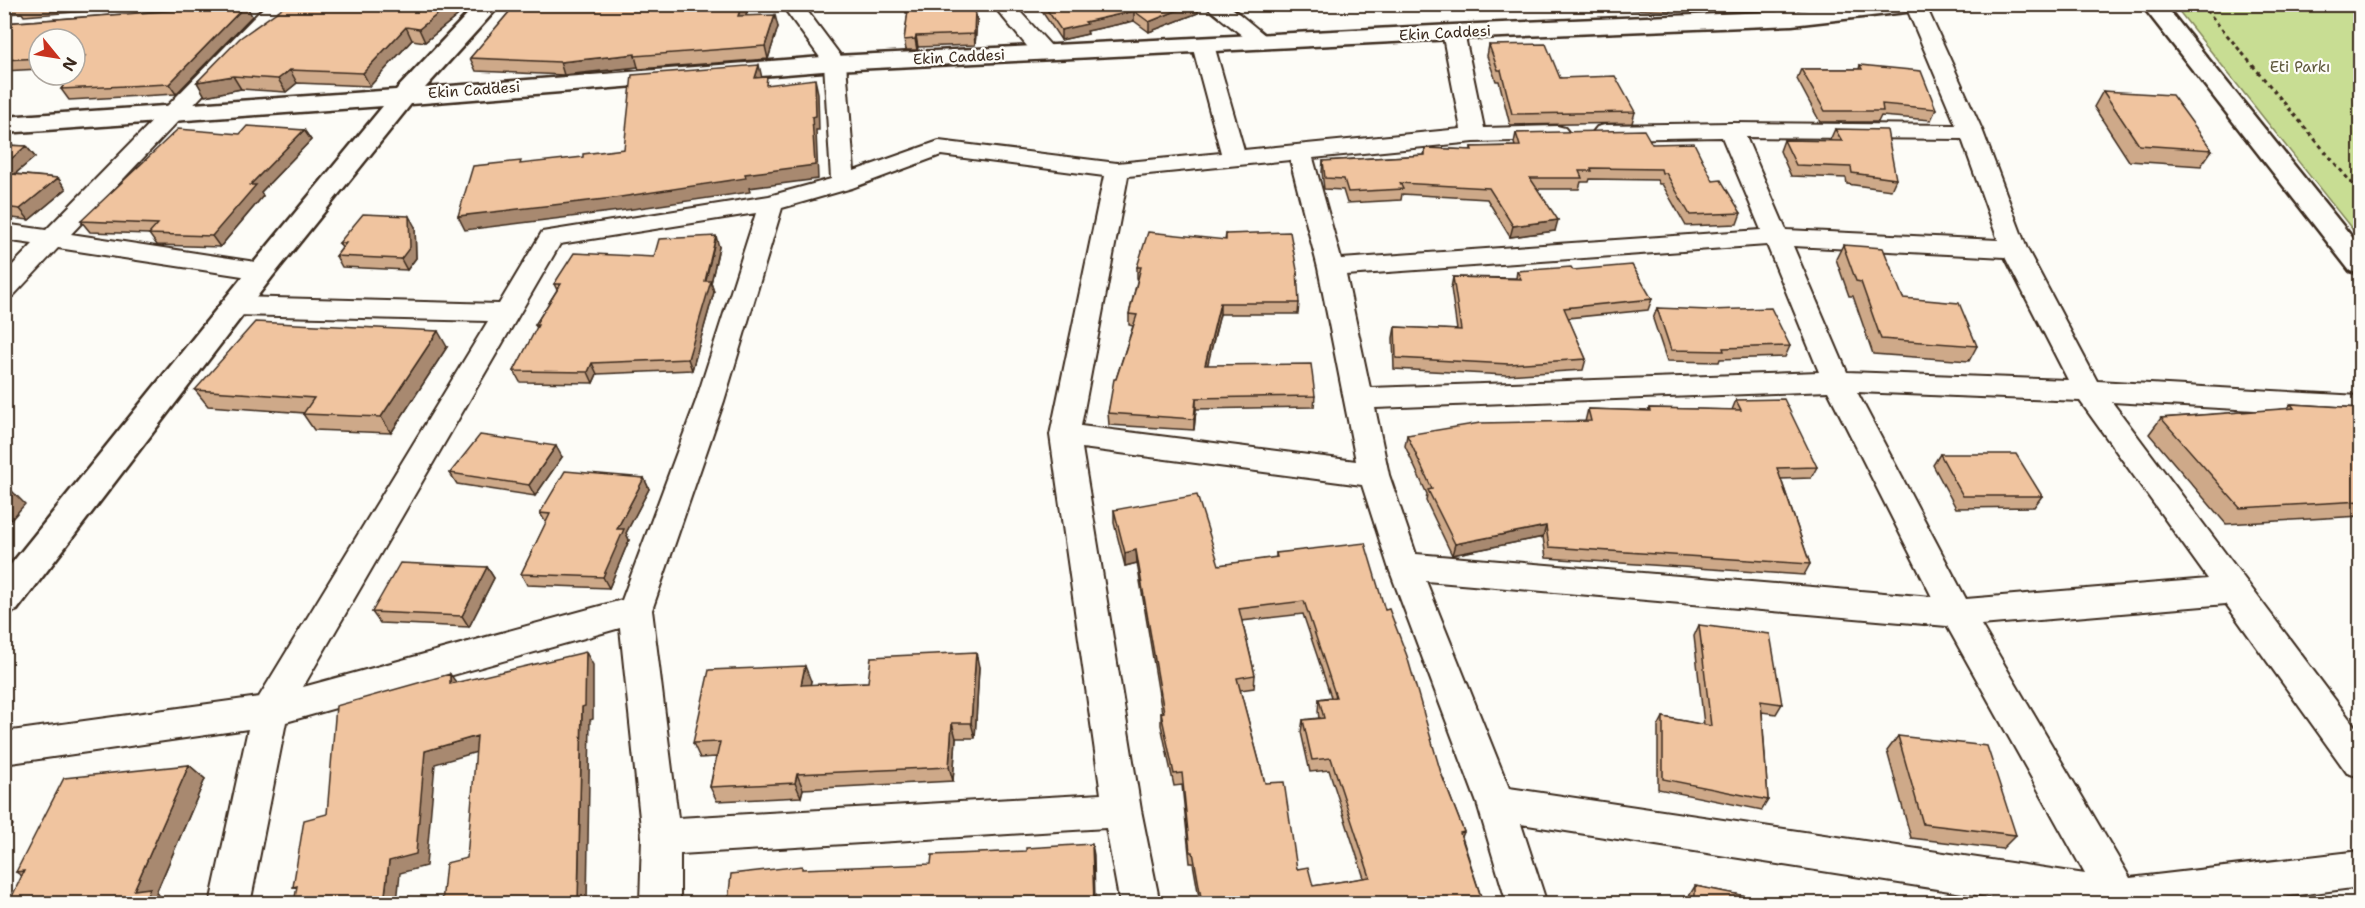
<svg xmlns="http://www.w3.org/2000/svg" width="2365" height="908" font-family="'Shantell Sans',sans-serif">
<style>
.green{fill:#c8dd93;stroke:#828458;stroke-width:1.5}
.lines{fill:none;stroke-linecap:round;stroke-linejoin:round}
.street-casing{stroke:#3b2a1e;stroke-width:4}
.secondary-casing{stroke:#3b2a1e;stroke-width:5}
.path{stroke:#3b2a1e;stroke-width:3;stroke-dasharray:4 4;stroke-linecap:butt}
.street{fill:#fdfcf7;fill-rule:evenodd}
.secondary{fill:#fdfcf7;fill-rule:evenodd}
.wall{fill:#cea989;stroke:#3b2a1e;stroke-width:1.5;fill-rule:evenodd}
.shaded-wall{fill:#a8896f;stroke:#3b2a1e;stroke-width:1.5}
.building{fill:#f0c49f;stroke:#3b2a1e;stroke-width:1.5;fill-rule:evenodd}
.labels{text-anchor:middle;stroke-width:4.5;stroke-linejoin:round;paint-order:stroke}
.far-street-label{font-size:15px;fill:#3b2a1e;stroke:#fdfcf7}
.far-park-label{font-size:15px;fill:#5e573b;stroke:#fdfcf7}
</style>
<rect width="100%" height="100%" fill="#fdfcf7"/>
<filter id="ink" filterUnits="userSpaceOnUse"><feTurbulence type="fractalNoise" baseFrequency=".0167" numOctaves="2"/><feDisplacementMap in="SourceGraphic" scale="12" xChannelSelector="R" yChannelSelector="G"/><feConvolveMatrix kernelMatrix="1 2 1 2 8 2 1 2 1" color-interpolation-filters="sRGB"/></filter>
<g filter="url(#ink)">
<path class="green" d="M2174 5H2360V239Z"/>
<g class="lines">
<defs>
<path id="street" d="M267 4H289L71 234 262 263 271 265 275 271 271 277 262 279 58 248 13 296 4 298V274L33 244 4 240V224L46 230Z
M781 4H802L846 63 854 171 939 141 1117 163 1221 153 1192 45 1195 40 1203 39 1211 40 1214 45 1244 150 1461 129 1442 32 1446 28 1453 26 1460 28 1464 32 1484 128 1557 126 1565 128 1569 133 1565 138 1557 140 1474 142 1313 158 1341 259 1761 230 1722 137 1605 139 1597 137 1593 132 1597 127 1605 125 1731 123 1956 125 1905 4H1925L1983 132 2027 249 2097 381 2360 396V416L2112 402 2360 733V777L2347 773 2226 604 1981 625 2130 878 2360 851V887L2229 904H2033L1521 824 1547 904H1507L1477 803 1388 566 1362 485 1082 448 1141 810 1160 904H1120L1106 828 680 854V904H640L642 837 620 628 286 722 250 904H210L248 729 4 764V732L259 697 488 321 235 315 226 312 222 306 226 300 235 297 499 304 542 232 769 196 831 179 824 63ZM1746 137 1962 139 1998 240 1786 230ZM941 155 1104 176 1050 435 1101 794 678 818 652 610 724 401 782 208 852 188ZM1290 160 1318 268 1356 461 1081 426 1128 176ZM756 213 696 401 622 600 303 687 560 244ZM1767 245 1819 372 1370 388 1346 275ZM1793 246 2005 257 2068 380 1847 372ZM1828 391 1932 597 1416 554 1389 475 1375 408ZM1857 392 2080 401 2208 579 1966 599ZM1426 581 1947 626 2085 874 1509 788Z
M992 4H1013L1052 47 1055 52 1052 57 1044 58 1036 57Z
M1203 4H1227L1272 41 1268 45 1261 47 1254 45Z
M1772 4H1793L1802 18 1799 22 1792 24 1785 22Z"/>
<path id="secondary" d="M477 4H501L425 88 835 56 1453 25 1792 11 1851 4H1926L1923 9 1915 11 1792 25 1453 39 835 70 411 104 272 277 17 610 4 615V573L252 265 383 106 4 133V117L396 90Z
M2141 4H2164L2360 247V274L2350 271Z"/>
</defs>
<use href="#street" class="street-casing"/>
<use href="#secondary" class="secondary-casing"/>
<path class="path" d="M2201 4 2360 193"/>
<use href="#street" class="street"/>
<use href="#secondary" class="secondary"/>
</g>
<path class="wall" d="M4 4H177L24 16 22 13 4 14Z
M288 4H466L467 8 425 42 412 40 370 86 297 83 286 92 241 89 205 96 197 82Z
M516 4H749L746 15 778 27 768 59 639 69 638 67 564 75 476 71 470 58Z
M904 4H955V10L977 20 975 45 918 47 917 50H906L904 40 908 13H906Z
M1037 4H1198V13L1149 32 1134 21 1087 31 1088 34 1061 40Z
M1588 4H1672L1670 11 1589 8Z
M1673 4H1740L1739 7Z
M246 5 252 16 176 94 69 100 61 89 77 67H75V39H39V69L4 71V23Z
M1489 45 1635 112 1632 123 1510 125 1499 81H1496L1487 56Z
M1860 65 1936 109 1931 120 1881 116 1878 122H1820L1797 79 1801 69H1859Z
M2103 91 2212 150 2201 166 2129 161 2094 107Z
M1835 129 1896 179 1891 190 1847 184 1846 178 1791 176 1780 151 1784 140 1831 141 1830 140Z
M304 130 311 140 261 192 263 196 220 247 157 245 149 234 90 232 81 221Z
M1516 133 1652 144 1713 181 1741 213 1737 224 1686 226 1662 184H1659L1657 180 1590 179 1589 182H1581L1579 189H1537L1555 231 1510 237 1487 199 1402 194 1401 200 1347 203 1343 190 1324 189 1322 172 1323 161 1424 155 1425 148 1471 150V147L1515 146 1514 143Z
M4 145 26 146 35 157 15 174 58 178 66 189 29 220 4 217Z
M415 227 416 258 407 270 342 267 336 256 342 248 339 243Z
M1226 234 1299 303 1298 314H1220L1207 365 1315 396 1314 407 1196 409 1194 430 1109 425 1108 413 1116 379 1133 326 1129 325V314L1138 278H1137V267L1225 240Z
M1843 245 1903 298 1977 346 1969 361 1873 354 1853 296H1849L1836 259Z
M719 247 711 283 714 292 692 370 597 374 593 383 520 382 514 371 537 328 535 325 557 290 554 284 654 257Z
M1573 270 1652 299 1648 310 1568 318 1586 359 1583 370 1506 375 1394 369 1393 338 1395 327 1457 330 1451 288 1453 277 1516 278 1517 271Z
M1657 308 1790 346 1785 357 1720 359 1719 362 1667 361 1653 319Z
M447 347 391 433 314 430 303 414 304 413 208 406 195 390Z
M1736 400 1817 467 1811 478 1781 479 1810 564 1804 575 1546 558 1543 537 1452 555 1426 501 1427 494 1405 446 1407 435 1585 422 1588 409 1648 411 1649 408 1732 410Z
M2291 404 2361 408V516L2226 524 2149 434 2161 418 2287 409Z
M1940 454 2042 496 2034 507 1956 508 1933 465Z
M562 457 535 496 457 484 450 473Z
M644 478 649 489 626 533 629 540 609 588 527 585 521 574 546 523 540 513Z
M1114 510 1219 565 1276 558V553L1385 610 1441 773 1464 832 1462 837 1483 903H1200L1193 863H1190L1182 785 1174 786 1161 725V713H1162L1137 563 1125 566 1114 523ZM1303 614 1331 697 1319 699 1318 711 1319 718 1303 720 1301 732 1310 772 1329 770 1364 878 1313 886 1297 869 1265 783 1240 690 1254 688 1255 675 1242 621Z
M487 567 494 578 469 627 380 623 372 612Z
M1699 625 1782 704 1776 714 1762 712 1768 800 1762 810 1658 789V727L1663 717 1704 725 1694 636Z
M979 667 975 738H956L953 781 803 789 801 797 717 801 710 787 716 757 700 758 693 743 811 681 810 685 868 682Z
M1898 736 2016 835 2002 849 1911 838 1887 751Z
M189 765 205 779 156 893 167 901 22 876 16 872Z
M1695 886 1782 903H1689V896Z"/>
<path class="shaded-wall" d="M450 4H466L467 8 425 42 419 29Z
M742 4H749L742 28 738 16Z
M1193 4H1198V13L1149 32V22Z
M246 5 252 16 176 94 169 84Z
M975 10 977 20 975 45 974 34Z
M1134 11V21L1087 31 1088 34 1061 40V30L1085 22Z
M775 15 778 27 768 59 765 46Z
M406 27 412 40 370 86 363 73Z
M916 36 918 47 917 50 915 39Z
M635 54V56L638 67 564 75 560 62Z
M759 65 762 78H755Z
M290 70 297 83 286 92 278 79Z
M233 76 241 89 205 96 197 82Z
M815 79 818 93 819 130H816L818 179 749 188 750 192 619 211 465 230 458 216 745 174 812 117Z
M304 130 311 140 261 192 263 196 220 247 212 236 250 185Z
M26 146 35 157 4 183V165Z
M58 178 66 189 29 220 20 209Z
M409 216 415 227 416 258 407 270 401 259Z
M1558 220 1555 231 1510 237 1513 226Z
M716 236 719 247 711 283 714 292 692 370 688 359Z
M1220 303V314L1205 376V365Z
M438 331 447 347 391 433 381 417Z
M592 363 597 374 593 383 588 372Z
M1196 398V409L1194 430V419Z
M556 446 562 457 535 496 529 485Z
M644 478 649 489 626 533 629 540 609 588 603 577 617 529Z
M9 488 25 504 4 528V494Z
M1546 526 1543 537 1452 555 1455 544Z
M1136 550 1137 563 1125 566V553Z
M487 567 494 578 469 627 462 616Z
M586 652 593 665V719L590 720 587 903H578L582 707Z
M976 652 979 667 975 738 971 723Z
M805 666 811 681 807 700 801 685Z
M450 674 459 686 450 684Z
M952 723 956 738 953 781 949 767Z
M477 736 487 749 435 764 426 866 400 873 397 903H384L389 861 425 751Z
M189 765 205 779 156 893 167 901 166 903H144L134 890Z
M797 774 803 789 801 797 795 783Z
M4 819 13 825 4 838Z
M1092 844 1094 855 1095 903H1094Z"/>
<path class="building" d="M19 4H38L17 6Z
M288 4H450L419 29 406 27 363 73 290 70 278 79 233 76 197 82 240 38Z
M516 4H742L738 16 775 15 765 46 635 56V54L560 62 470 58Z
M909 4H954V11L975 10 974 34 916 36 915 39 904 40Z
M1043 4H1193L1149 22 1134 11 1085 22 1087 24 1061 30Z
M246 5 169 84 61 89 71 75H75V70L85 56H75V39H39V58L4 60V23Z
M1546 44 1560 78 1615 76 1635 112 1512 114 1501 70H1498L1489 45Z
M759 65 755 78 767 77 766 85 815 79 816 116 812 117 815 165 745 174 746 178 614 198 458 216 473 166 521 161 520 164 583 157V154L624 149 632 75Z
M1860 65 1921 71 1936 109 1882 104 1883 111H1825L1801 69H1862Z
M2103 91 2172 95 2212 150 2139 145Z
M247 126 304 130 250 185H256L212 236 149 234 158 224 81 221 178 129 240 134Z
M1835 129 1887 130 1896 179 1852 173 1851 167 1796 165 1784 140 1842 141Z
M1644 130 1652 144 1694 143 1713 181 1721 180 1741 213 1690 215 1666 173H1662L1661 169 1591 168 1592 171H1579L1582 178H1530L1558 220 1513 226 1489 188 1400 183 1403 189 1348 192 1344 179 1325 178 1323 161 1425 155V148L1472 150 1471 147 1520 146 1516 133Z
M4 145 26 146 4 165Z
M11 174 58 178 20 209 4 207V179Z
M363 214 409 216 410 247 401 259 336 256 346 243H339Z
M1148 232 1226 240V234L1290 232 1297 270 1299 303H1220L1205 365 1311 364 1315 396 1196 398 1194 419 1108 413 1114 379H1116L1137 315 1129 314 1141 267H1137Z
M716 236 705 281H711L688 359 592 363 588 372 514 371 538 325H535L561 284H554L574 253 654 257 659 239Z
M1843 245 1883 248 1903 298 1959 303 1977 346 1881 339 1861 282 1856 281Z
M1632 265 1652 299 1564 308 1586 359 1509 364 1396 358 1395 327 1461 330 1453 277 1521 279 1517 271 1571 267 1573 270Z
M1657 308 1709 310 1771 308 1790 346 1723 348 1724 351 1671 350Z
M255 322 438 331 381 417 303 414 314 398 195 390Z
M1784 399 1817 467 1777 468 1810 564 1549 547 1546 526 1455 544 1428 490 1432 489 1407 435 1480 423 1591 421 1588 409 1650 411 1649 408 1741 410 1736 400Z
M2291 404 2361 408V501L2240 508 2161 418 2294 408Z
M480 435 556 446 529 485 450 473Z
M1940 454H2016L2042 496H1963Z
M565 471 644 478 617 529H624L603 577 521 574 550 514 540 513Z
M4 488H9L4 494Z
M1197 495 1219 565 1277 557 1276 553 1365 543 1385 610 1389 609 1407 656 1441 773 1464 832 1460 833 1483 903H1202L1193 852H1190L1182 773 1174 774 1161 713 1164 712 1136 550 1125 553 1114 510ZM1304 601 1336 697 1319 699 1324 718 1303 720 1312 760 1331 758 1370 877 1313 886 1308 867 1297 869 1284 782 1265 783 1237 678 1255 675 1239 609Z
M400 563 487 567 462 616 372 612Z
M1699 625 1770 634 1782 704 1761 701 1768 800 1663 779V717L1711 726Z
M586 652 585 706 582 707 578 903H442L446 863 467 858 477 736 425 751 416 854 389 861 384 903H294L297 886 293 887 304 820 327 814 336 706 450 674V684Z
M976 652 971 723H952L949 767 797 774 795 783 710 787 720 742 693 743 709 670 805 666 801 685 868 682 871 657Z
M1898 736 1987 746 2016 835 1923 824Z
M189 765 134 890 150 888 144 903H9L24 871 16 872 64 778Z
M1092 844 1094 903H728L731 874 802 866V869L931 864 932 855 1026 851V848Z
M1695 886 1782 903H1695Z"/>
</g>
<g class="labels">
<g class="far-street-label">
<text transform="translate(1445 33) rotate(-3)" y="5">Ekin Caddesi</text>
<text transform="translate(959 57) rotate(-3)" y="5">Ekin Caddesi</text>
<text transform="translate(474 90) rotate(-4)" y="5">Ekin Caddesi</text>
</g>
<g class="far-park-label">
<text x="2300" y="72">Eti Parkı</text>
</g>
</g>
<rect width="2365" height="908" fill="none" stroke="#fdfcf7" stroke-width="24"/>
<rect x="12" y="12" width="2341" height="884" fill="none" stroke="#3b2a1e" stroke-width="2" filter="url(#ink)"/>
<g transform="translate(57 57) rotate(120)"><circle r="28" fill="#fdfcf7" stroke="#afa8a0" stroke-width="1.5"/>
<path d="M0-4.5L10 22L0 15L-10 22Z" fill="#c8321e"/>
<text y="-9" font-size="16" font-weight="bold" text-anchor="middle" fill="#3b2a1e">N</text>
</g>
</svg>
